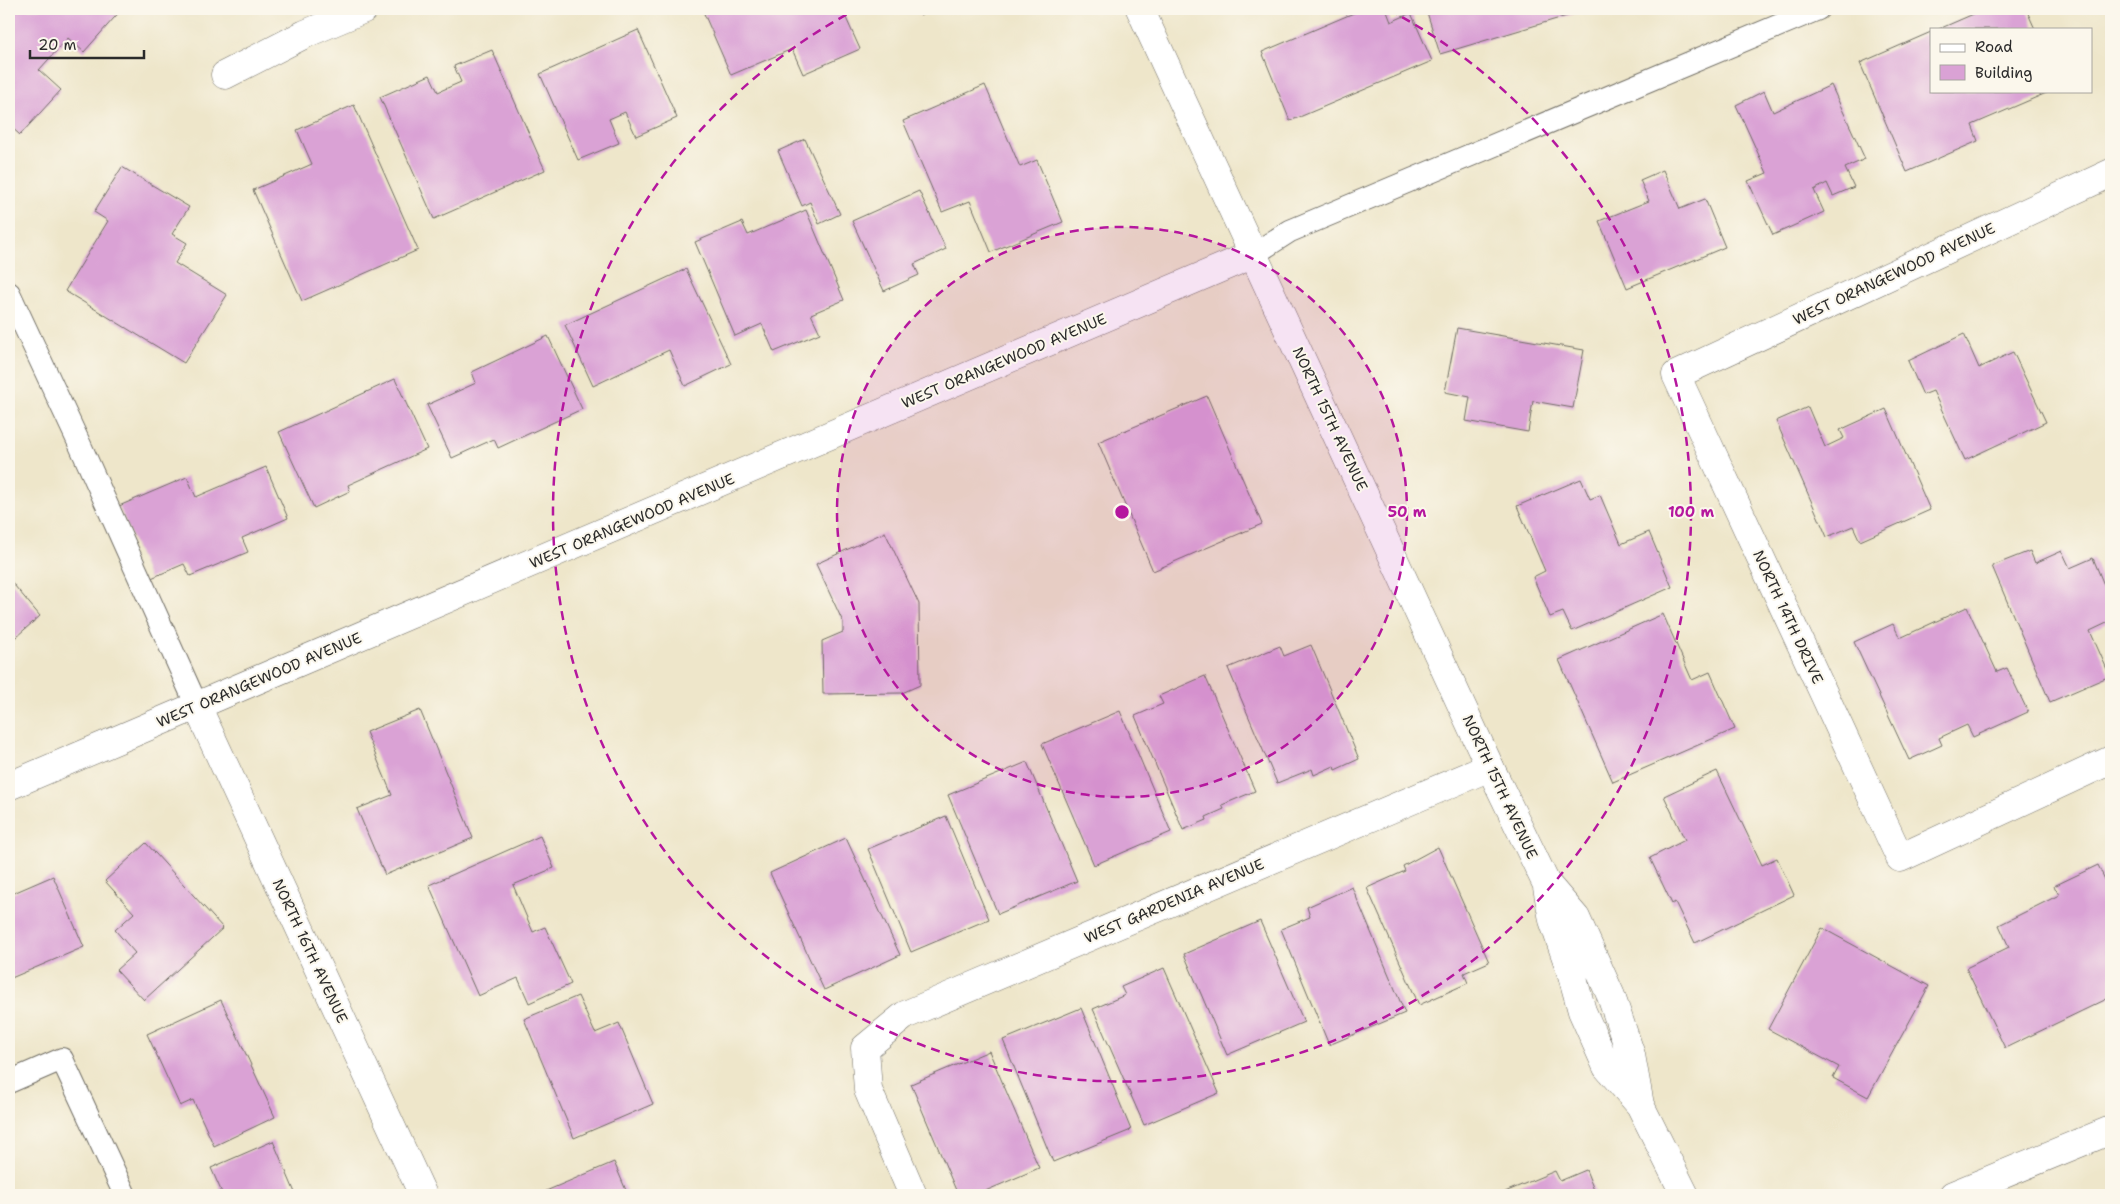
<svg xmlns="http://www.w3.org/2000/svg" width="2120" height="1204" font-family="'Shantell Sans',sans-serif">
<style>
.building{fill:#daa2d5}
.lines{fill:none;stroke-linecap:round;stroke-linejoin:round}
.lane-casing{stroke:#6f6c63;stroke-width:24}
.street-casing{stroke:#6f6c63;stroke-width:29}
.secondary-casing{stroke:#6f6c63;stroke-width:29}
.lane{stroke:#fff;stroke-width:22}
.street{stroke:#fff;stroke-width:28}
.secondary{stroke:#fff;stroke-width:28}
.ring{fill:none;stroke:#b5179e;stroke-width:2.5;stroke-dasharray:9 6}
.labels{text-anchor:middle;stroke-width:4;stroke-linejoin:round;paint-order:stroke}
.street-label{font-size:15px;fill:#2b2b2b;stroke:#fbf7ec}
.centre{fill:#b5179e;stroke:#fbf7ec;stroke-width:2.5}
.ring-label{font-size:15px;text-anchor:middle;font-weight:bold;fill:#b5179e;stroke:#fbf7ec;stroke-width:4;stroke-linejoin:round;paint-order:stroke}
</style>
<rect width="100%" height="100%" fill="#fbf7ec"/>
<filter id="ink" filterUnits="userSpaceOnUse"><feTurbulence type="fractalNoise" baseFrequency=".02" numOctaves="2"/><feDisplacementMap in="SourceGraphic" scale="10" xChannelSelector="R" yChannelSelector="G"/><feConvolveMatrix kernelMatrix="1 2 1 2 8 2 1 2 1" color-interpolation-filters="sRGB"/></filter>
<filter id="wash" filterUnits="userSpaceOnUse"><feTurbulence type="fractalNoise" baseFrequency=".0096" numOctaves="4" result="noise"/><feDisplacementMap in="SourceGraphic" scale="20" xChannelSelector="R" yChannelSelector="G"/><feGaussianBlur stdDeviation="1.12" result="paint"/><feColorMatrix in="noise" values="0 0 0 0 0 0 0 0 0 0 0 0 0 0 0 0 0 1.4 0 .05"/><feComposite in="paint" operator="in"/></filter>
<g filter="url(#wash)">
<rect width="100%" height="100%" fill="#eee6ca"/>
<g id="blocks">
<path class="building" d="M9 9H122L84 52 68 38 39 70 61 90 20 135 9 125Z
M702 9H842L860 49 803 74 792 49 731 75Z
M916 9H934L920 15Z
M1363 9H1386L1391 22 1411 13 1432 61 1290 121 1262 52Z
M1426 9H1579L1580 12 1440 54Z
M1985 9H2026L2035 29H1939Z
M638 30 677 118 636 136 625 112 609 119 619 143 578 160 540 74Z
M1931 32V91H2051L1972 125 1978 141 1907 172 1860 63Z
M492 50 545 170 434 219 380 97 430 75 438 92 461 82 454 66Z
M985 85 1020 167 1037 160 1063 222 991 252 970 201 942 212 903 121Z
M1831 85 1865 159 1845 168 1854 187 1833 196 1827 183 1814 190 1824 212 1773 235 1748 181 1767 173 1736 105 1764 91 1773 112Z
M354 105 418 250 302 301 253 190 312 164 297 130Z
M805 139 840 214 819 224 810 202 802 206 778 151Z
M122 167 189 207 172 234 187 243 175 263 227 295 184 363 65 291 108 221 94 212Z
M1663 170 1680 209 1705 199 1725 247 1627 288 1599 221 1649 201 1640 180Z
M919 191 946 249 914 264 919 275 884 291 852 221Z
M806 210 844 300 811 314 820 333 774 352 762 324 735 336 695 242 742 222 748 235Z
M686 269 731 364 685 386 669 350 593 386 565 325Z
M1457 328 1584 350 1573 408 1533 401 1528 432 1466 421 1470 397 1445 392Z
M1964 334 1979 368 2013 352 2046 422 1965 460 1933 391 1923 395 1908 361Z
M548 336 582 409 498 448 494 439 452 458 427 405 476 383 472 372Z
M395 379 427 449 348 485 350 491 314 508 279 432Z
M1207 396 1262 524 1153 571 1098 442Z
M1808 407 1825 447 1844 438 1840 430 1886 409 1930 510 1860 541 1853 526 1827 537 1776 421Z
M266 467 288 518 242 538 248 552 190 576 184 564 149 579 119 506 187 477 196 497Z
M1581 479 1590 499 1600 495 1621 544 1649 532 1672 587 1572 631 1563 612 1550 617 1533 577 1545 571 1517 506Z
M885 532 919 604 920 685 902 693 823 694 822 641 843 632V622L816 564Z
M2030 551 2035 563 2062 551 2070 568 2093 558 2111 602V621L2090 631 2110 676 2050 702 1992 566Z
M9 579 40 616 9 643Z
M1967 607 1997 672 2007 668 2028 712 1973 737 1967 725 1939 738 1942 745 1909 760 1854 642 1893 624 1900 638Z
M1663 614 1692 680 1710 672 1735 729 1613 782 1559 660Z
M1311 645 1359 759 1335 770 1334 766 1314 775 1312 769 1277 783 1228 668 1280 646 1284 656Z
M1205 676 1255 791 1222 805 1224 809 1206 817 1207 820 1183 830 1135 716 1163 704 1159 696Z
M420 710 473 838 385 875 357 809 392 795 366 732Z
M1120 711 1171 832 1094 865 1042 744Z
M1027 762 1077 881 998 914 948 795Z
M1717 771 1762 865 1777 858 1794 895 1695 943 1675 902 1672 904 1650 858 1685 840 1664 796Z
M946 816 989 919 911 952 868 849Z
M540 836 554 868 513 885 533 932 545 927 571 984 529 1003 518 978 478 996 429 885Z
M846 838 900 955 824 990 770 873Z
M146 843 223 928 144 1000 116 970 135 953 115 930 134 913 105 881Z
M1438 847 1489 962 1464 973 1468 983 1419 1005 1367 888 1405 871 1403 866Z
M2098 865 2111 892V997L2005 1048 1966 968 2009 947 1999 925 2059 895 2054 886Z
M53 876 84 947 9 979V895Z
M1352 887 1405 1013 1329 1045 1281 929 1310 917 1307 907Z
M1260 921 1304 1022 1227 1055 1184 954Z
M1822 928 1929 986 1868 1097 1833 1078 1839 1067 1768 1029Z
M1164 968 1219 1093 1144 1125 1093 1009 1125 995 1121 987Z
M578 996 595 1033 619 1023 653 1104 574 1138 524 1019Z
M221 1000 275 1117 214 1146 193 1100 180 1106 147 1034Z
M1081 1008 1131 1130 1053 1162 1003 1040Z
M989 1051 1039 1168 976 1195H958L911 1084Z
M273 1141 296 1195H223L211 1168Z
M614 1162 628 1195H548L546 1191Z
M1586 1170 1596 1195H1506L1505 1192 1555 1171 1560 1181Z"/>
</g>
</g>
<g filter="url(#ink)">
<use href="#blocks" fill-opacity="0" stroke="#6f6c63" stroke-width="1"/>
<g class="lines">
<defs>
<path id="lane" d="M1254 254 1290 231 1818 9
M9 293 80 445 197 706
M9 1082 62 1059 125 1195"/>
<path id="street" d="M225 75 305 34 364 9
M2111 173 1676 375 1900 858 2111 760
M197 706 423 1195
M9 786 1254 254
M913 1195 868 1090 865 1048 905 1015 1490 767
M1953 1195 2111 1130"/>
<path id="secondary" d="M1140 9 1490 767 1546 883 1576 918 1611 996 1631 1055 1640 1105
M1547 887 1553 920 1572 975 1582 1011 1607 1067 1640 1105 1685 1195"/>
</defs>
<use href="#lane" class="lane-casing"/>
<use href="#street" class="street-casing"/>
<use href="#secondary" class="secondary-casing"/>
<use href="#lane" class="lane"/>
<use href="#street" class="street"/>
<use href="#secondary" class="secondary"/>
</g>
</g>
<circle cx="1122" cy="512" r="285" fill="#b5179e" fill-opacity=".12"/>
<g class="ring">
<circle cx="1122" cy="512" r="285"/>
<path d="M1389 10A569 569 0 1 1 855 10"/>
</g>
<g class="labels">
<g class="street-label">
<text transform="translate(1894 274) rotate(-25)" y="5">WEST ORANGEWOOD AVENUE</text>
<text transform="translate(1004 361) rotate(-23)" y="5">WEST ORANGEWOOD AVENUE</text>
<text transform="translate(1330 419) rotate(65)" y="5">NORTH 15TH AVENUE</text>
<text transform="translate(632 521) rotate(-23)" y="5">WEST ORANGEWOOD AVENUE</text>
<text transform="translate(1788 617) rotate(65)" y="5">NORTH 14TH DRIVE</text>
<text transform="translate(259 680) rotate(-23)" y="5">WEST ORANGEWOOD AVENUE</text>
<text transform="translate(1500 787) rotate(65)" y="5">NORTH 15TH AVENUE</text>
<text transform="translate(1174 901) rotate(-23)" y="5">WEST GARDENIA AVENUE</text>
<text transform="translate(310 951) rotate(65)" y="5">NORTH 16TH AVENUE</text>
</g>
</g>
<circle cx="1122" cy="512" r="8" class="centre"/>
<g class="ring-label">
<text x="1407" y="517">50 m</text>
<text x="1691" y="517">100 m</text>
</g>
<rect width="2120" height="1204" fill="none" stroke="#fbf7ec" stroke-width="30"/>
<rect x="1930" y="28" width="162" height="65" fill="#fbf7ec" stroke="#a8a59f"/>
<rect x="1940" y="44" width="25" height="8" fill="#ffffff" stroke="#a8a59f"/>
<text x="1975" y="52" font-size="15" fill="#2b2b2b">Road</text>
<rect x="1940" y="65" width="25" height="15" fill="#daa2d5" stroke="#a8a59f"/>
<text x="1975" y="78" font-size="15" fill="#2b2b2b">Building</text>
<path d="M30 50v8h114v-8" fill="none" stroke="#2b2b2b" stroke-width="2.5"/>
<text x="38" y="50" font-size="15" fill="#2b2b2b" stroke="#fbf7ec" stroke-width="4" paint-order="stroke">20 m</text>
</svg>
